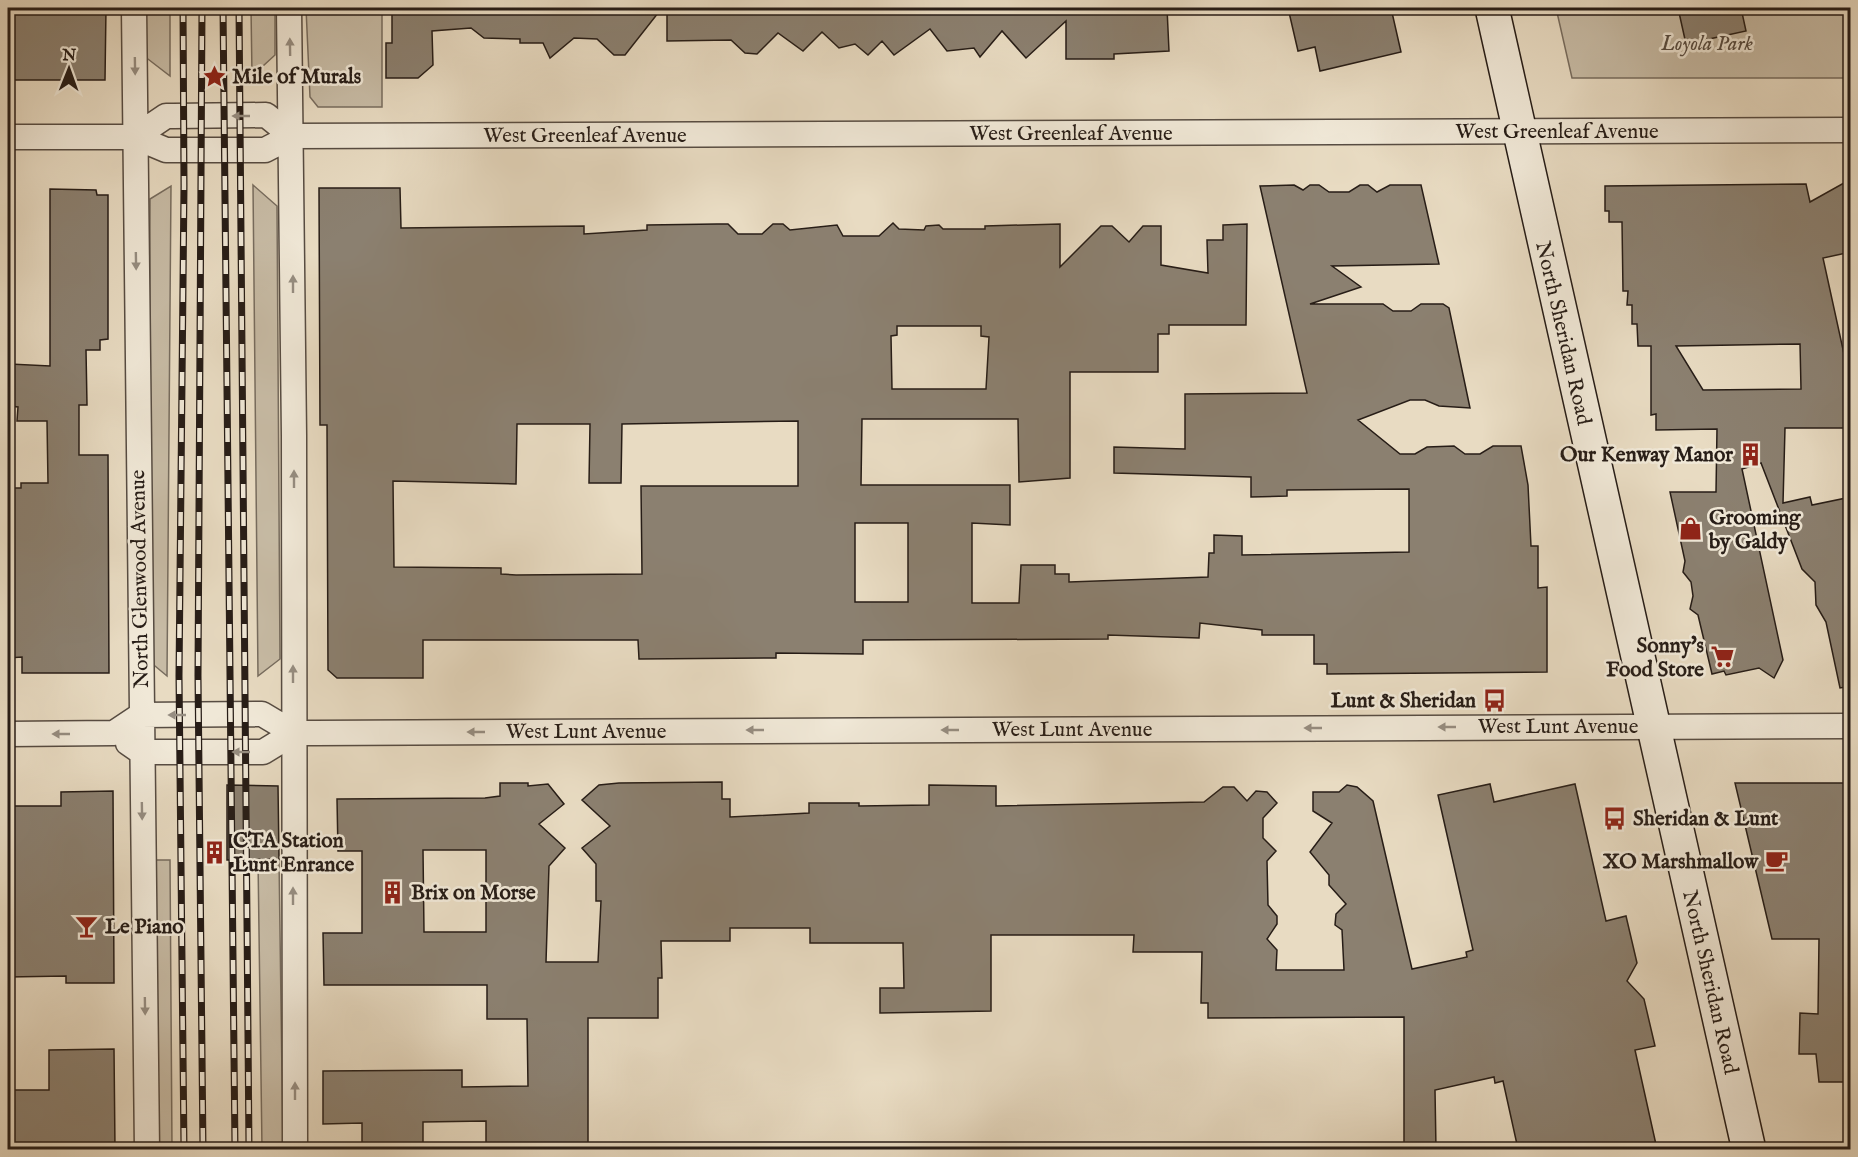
<svg xmlns="http://www.w3.org/2000/svg" width="1858" height="1157" font-family="'IM FELL English',serif">
<style>
.green{fill:#c7bba5;stroke:#776c5e;stroke-width:1.5}
.building{fill:#8b8070;stroke:#271d17;stroke-width:1.5;fill-rule:evenodd}
.lines{fill:none;stroke-linecap:round;stroke-linejoin:round}
.minor-casing{stroke:#574c42;stroke-width:27}
.secondary-casing{stroke:#271d17;stroke-width:36}
.minor{stroke:#f0e8d7;stroke-width:24}
.secondary{stroke:#f0e8d7;stroke-width:33}
.rail-casing{stroke:#271d17;stroke-width:7}
.rail{stroke:#f0e8d7;stroke-width:4.5;stroke-dasharray:14;stroke-linecap:butt}
.oneway{fill:#968d81}
.labels{text-anchor:middle;stroke-width:5;stroke-linejoin:round;paint-order:stroke}
.park-label{font-size:21px;font-style:italic;fill:#574c42;stroke:#f0e8d7}
.poi-label{font-size:21px;font-weight:bold;fill:#271d17;stroke:#f0e8d7;text-anchor:start}
.street-label{font-size:21px;fill:#271d17;stroke:#f0e8d7}
</style>
<rect width="100%" height="100%" fill="#e8dbc2"/>
<filter id="stains"><feTurbulence type="fractalNoise" baseFrequency=".00333" numOctaves="4"/><feColorMatrix values="0 0 0 0 .2 0 0 0 0 .09 0 0 0 0 .02 0 0 0 .5 -.17"/></filter>
<radialGradient id="worn" r=".72"><stop offset=".6" stop-color="#630" stop-opacity="0"/><stop offset="1" stop-color="#630" stop-opacity=".3"/></radialGradient>
<path class="green" d="M144 8H170V76L144 56Z
M251 8H275V55L252 76Z
M306 8H382V107H318L310 97Z
M1556 8H1850V78H1572Z
M253 185 277 206 280 659 258 676Z
M171 186 167 676 149 661 150 199Z
M258 859H279L283 1149H262Z
M153 860H170L172 1149H156Z"/>
<path class="building" d="M8 8H106L105 80H8Z
M392 8H662L625 55H614L597 39 574 38 550 58 543 43H520V39L484 38 471 28 432 31 433 65 418 78H386V43H392Z
M667 8H1167L1169 51 1114 54V59H1066V21L1026 58 1002 31 980 57 974 48 947 51 930 29 894 55 882 41 868 55 855 44 839 48 822 32 803 51 778 33 757 54 745 53 731 40 667 41Z
M1288 8H1391L1401 52 1320 71 1315 47 1298 51Z
M1678 8H1741L1746 31 1686 44Z
M1851 179V252L1823 258 1851 386V428H1785L1783 503 1810 497 1812 505 1851 497V686L1840 688 1826 622 1816 605 1815 582 1802 569 1761 463 1742 469 1783 660 1774 678 1759 668 1726 675 1724 671 1712 674 1698 615 1690 609 1693 596 1691 582 1683 572 1685 561 1670 492H1716L1717 429 1656 430V414L1651 415V346H1638L1637 324H1632V305H1627L1628 291H1623L1622 222H1609V211H1605V186L1806 184 1810 202ZM1800 344 1801 389 1703 390 1676 346Z
M1294 185 1303 190 1310 185H1319L1329 192H1349L1360 185H1368L1377 192 1390 185H1421L1439 264 1332 266 1361 287 1310 304H1383L1393 311H1411L1421 304H1443L1449 308 1470 408 1439 406 1425 400H1410L1358 420 1400 454H1415L1427 447 1454 446 1465 454H1480L1493 446H1521L1528 485 1531 546H1538V588L1547 587V672L1327 674V664H1314V635H1262V630L1200 623 1199 638 1108 635V639L863 640V654L776 653V658L639 659 638 640H423V678H337L328 670 327 425H320L319 188H400L401 228 584 226V234L647 230V225L717 224H728L738 234H762L773 224H783L790 230 837 225 843 236H879L893 223 899 229 924 230 926 226 939 225 943 229H985V226L1060 224V267L1101 226H1112L1129 242 1143 226H1161V265L1208 273 1207 240H1223V225L1247 224 1246 325H1169V334H1158V372H1070V478L1019 482 1018 419H862L861 485H1010V525L972 523V603H1019L1021 565H1055V574H1069V582L1208 577 1209 553H1214V535L1242 536V555L1409 552V489L1287 490V496L1251 497V477L1114 473V447L1185 449V394L1307 393 1260 186ZM897 326H981V336L989 337 986 389H892L891 336 897 335ZM798 421V486H641L642 574 516 575 501 574V568L394 567 393 481 516 484 517 424H590L589 483H621L622 424ZM855 523H908V602H855Z
M50 189 96 190 97 195H108V339L100 340V350H86L87 405H79V455H108L109 673H22V657L8 658V488H21V483H48L47 421H17L18 407 10 406V364L50 366Z
M722 782V799H730V817L809 813V803H859V806L929 805V785L996 786V806L1204 802 1223 787H1234L1247 801 1256 791 1267 792 1277 803 1263 818V838L1276 851 1267 861 1268 905 1277 916V924L1267 939 1277 950 1276 970H1344L1342 930 1335 925 1336 914 1346 904 1329 885V875L1310 852 1332 823 1313 811V792H1339L1347 785 1357 787 1373 801 1412 969 1467 957 1466 952 1473 950 1438 795 1490 784 1494 802 1575 784 1606 921 1626 916 1637 963 1627 981 1644 999 1655 1046 1635 1050 1657 1149H1518L1503 1081 1495 1083 1494 1077 1435 1090 1436 1149H1404V1017L1208 1018V1003H1201L1202 952H1133L1134 935H991V1011L880 1013V988H904L903 943H810V928H730V941H661L662 978H658V1018H588V1149H486V1121L423 1122V1149H362V1123L323 1124V1071L462 1070V1087L528 1086 527 1019H487V985H324L323 933H362V851H338L337 799 485 798 500 796V783H528V786L548 784 564 804 539 824 565 848 549 866 546 962H598L601 901H596V864L582 848 610 826 582 800 599 785 619 783ZM423 850H486V932H424Z
M1735 783H1851V1082H1819L1816 1054H1799L1800 1013 1818 1014 1819 939H1772Z
M227 785 278 786 279 859 227 860Z
M113 791 114 983H66V976L8 977V806H61V792Z
M114 1049 115 1149H8V1090H49V1050Z"/>
<g class="lines">
<defs>
<path id="minor" d="M134 8 147 1150
M289 8 294 436 295 1150
M8 137H135L166 150H265L292 136 1850 130
M135 137 166 116H173L266 115 292 136
M8 734 114 733 141 715 262 714 294 733H315L1850 726
M128 743 141 752H263L294 733"/>
<path id="secondary" d="M1492 8 1749 1150"/>
</defs>
<use href="#minor" class="minor-casing"/>
<use href="#secondary" class="secondary-casing"/>
<use href="#minor" class="minor"/>
<use href="#secondary" class="secondary"/>
<defs>
<path id="rail" d="M183 8 184 186 179 676 184 1150
M202 8 198 676 203 1150
M223 8 235 1150
M239 8 249 1150"/>
</defs>
<use href="#rail" class="rail-casing"/>
<use href="#rail" class="rail"/>
</g>
<defs><path id="oneway-solid" d="M-6-.8H1V-3.2L6.5 0L1 3.2V.8H-6Z" transform="scale(1.5)"/></defs>
<g class="oneway">
<use href="#oneway-solid" transform="translate(290 47) rotate(-91)"/>
<use href="#oneway-solid" transform="translate(135 66) rotate(89)"/>
<use href="#oneway-solid" transform="translate(241 116) rotate(180)"/>
<use href="#oneway-solid" transform="translate(136 261) rotate(89)"/>
<use href="#oneway-solid" transform="translate(293 284) rotate(-90)"/>
<use href="#oneway-solid" transform="translate(294 479) rotate(-90)"/>
<use href="#oneway-solid" transform="translate(293 674) rotate(-90)"/>
<use href="#oneway-solid" transform="translate(177 715) rotate(180)"/>
<use href="#oneway-solid" transform="translate(1447 727) rotate(180)"/>
<use href="#oneway-solid" transform="translate(1313 728) rotate(180)"/>
<use href="#oneway-solid" transform="translate(755 730) rotate(180)"/>
<use href="#oneway-solid" transform="translate(950 730) rotate(180)"/>
<use href="#oneway-solid" transform="translate(476 732) rotate(180)"/>
<use href="#oneway-solid" transform="translate(61 734) rotate(180)"/>
<use href="#oneway-solid" transform="translate(241 752) rotate(-180)"/>
<use href="#oneway-solid" transform="translate(142 811) rotate(89)"/>
<use href="#oneway-solid" transform="translate(293 896) rotate(-90)"/>
<use href="#oneway-solid" transform="translate(145 1006) rotate(89)"/>
<use href="#oneway-solid" transform="translate(295 1091) rotate(-90)"/>
</g>
<defs>
<symbol id="sight-bare" viewBox="-9 -9 18 18"><path d="M0-6L1.8-2.2L6-1.7L2.9 1.2L3.7 5.4L0 3.3L-3.7 5.4L-2.9 1.2L-6-1.7L-1.8-2.2Z" fill="#8f2418" stroke="#f0e8d7" stroke-width="2.5" paint-order="stroke"/></symbol>
<symbol id="building-bare" viewBox="-9 -9 18 18"><path d="M-4-6H4V6H1V3H-1V6H-4ZM-2.5-4.3h1.7v1.8h-1.7ZM.8-4.3h1.7v1.8H.8ZM-2.5-1h1.7V.8h-1.7ZM.8-1h1.7V.8H.8Z" fill="#8f2418" stroke="#f0e8d7" stroke-width="2.5" paint-order="stroke"/></symbol>
<symbol id="shop-bare" viewBox="-9 -9 18 18"><path d="M-5-2.5h2.3a2.7 3.5 0 0 1 5.4 0H5L5.5 6h-11ZM-1.5-2.5h3a1.5 2.3 0 0 0-3 0Z" fill="#8f2418" stroke="#f0e8d7" stroke-width="2.5" paint-order="stroke"/></symbol>
<symbol id="supermarket-bare" viewBox="-9 -9 18 18"><path d="M-6-5.5h2.5l.6 2H6L4.5 2H-2.5L-4.4-4H-6ZM-1.5 3.2a1.3 1.3 0 1 0 .1 0ZM3 3.2a1.3 1.3 0 1 0 .1 0Z" fill="#8f2418" stroke="#f0e8d7" stroke-width="2.5" paint-order="stroke"/></symbol>
<symbol id="bus-bare" viewBox="-9 -9 18 18"><path d="M-5-6H5V4H4V6H2V4H-2V6H-4V4H-5ZM-3.5-4V0h7V-4ZM-3.5 1.2v1.5H-2V1.2ZM2 1.2v1.5H3.5V1.2Z" fill="#8f2418" stroke="#f0e8d7" stroke-width="2.5" paint-order="stroke"/></symbol>
<symbol id="cafe-bare" viewBox="-9 -9 18 18"><path d="M-5.5-4.5H6V0H3Q3 3.5 0 3.5H-2.5Q-5.5 3.5-5.5 0ZM3-3.2v2h1.7v-2ZM-6 4.5H4V6H-6Z" fill="#8f2418" stroke="#f0e8d7" stroke-width="2.5" paint-order="stroke"/></symbol>
<symbol id="bar-bare" viewBox="-9 -9 18 18"><path d="M-6-5H6L.8 .8V4.5H3.5V6h-7V4.5H-.8V.8Z" fill="#8f2418" stroke="#f0e8d7" stroke-width="2.5" paint-order="stroke"/></symbol>
</defs>
<g fill-rule="evenodd">
<use href="#sight-bare" x="198" y="60" width="33" height="33"/>
<use href="#building-bare" x="1734" y="438" width="33" height="33"/>
<use href="#shop-bare" x="1674" y="512" width="33" height="33"/>
<use href="#supermarket-bare" x="1706" y="640" width="33" height="33"/>
<use href="#bus-bare" x="1478" y="684" width="33" height="33"/>
<use href="#bus-bare" x="1598" y="802" width="33" height="33"/>
<use href="#building-bare" x="198" y="836" width="33" height="33"/>
<use href="#cafe-bare" x="1760" y="844" width="33" height="33"/>
<use href="#building-bare" x="376" y="876" width="33" height="33"/>
<use href="#bar-bare" x="70" y="910" width="33" height="33"/>
</g>
<g class="labels">
<g class="park-label">
<text x="1707" y="50">Loyola Park</text>
</g>
<g class="poi-label">
<text x="232" y="83">Mile of Murals</text>
<text x="1733" y="461" text-anchor="end">Our Kenway Manor</text>
<text x="1709" y="524">Grooming<tspan x="1709" dy="24">by Galdy</tspan></text>
<text x="1704" y="652" text-anchor="end">Sonny's<tspan x="1704" dy="24">Food Store</tspan></text>
<text x="1476" y="707" text-anchor="end">Lunt &amp; Sheridan</text>
<text x="1633" y="825">Sheridan &amp; Lunt</text>
<text x="233" y="847">CTA Station<tspan x="233" dy="24">Lunt Enrance</tspan></text>
<text x="1758" y="868" text-anchor="end">XO Marshmallow</text>
<text x="411" y="899">Brix on Morse</text>
<text x="105" y="933">Le Piano</text>
</g>
<g class="street-label">
<text x="1557" y="138">West Greenleaf Avenue</text>
<text x="1071" y="140">West Greenleaf Avenue</text>
<text x="585" y="142">West Greenleaf Avenue</text>
<text transform="translate(1564 333) rotate(77)" y="7">North Sheridan Road</text>
<text transform="translate(139 579) rotate(-91)" y="7">North Glenwood Avenue</text>
<text x="1558" y="733">West Lunt Avenue</text>
<text x="1072" y="736">West Lunt Avenue</text>
<text x="586" y="738">West Lunt Avenue</text>
<text transform="translate(1711 982) rotate(77)" y="7">North Sheridan Road</text>
</g>
</g>
<rect width="1858" height="1157" fill="none" stroke="#e8dbc2" stroke-width="30"/>
<rect x="9" y="9" width="1840" height="1139" fill="none" stroke="#271d17" stroke-width="3"/>
<rect x="15" y="15" width="1828" height="1127" fill="none" stroke="#271d17" stroke-width="1.5"/>
<g transform="translate(69 69) rotate(1)" stroke="#f0e8d7" stroke-width="4.5" paint-order="stroke">
<path d="M0-4.5L10 22L0 15L-10 22Z" fill="#271d17"/>
<text y="-9" font-size="16" font-weight="bold" text-anchor="middle" fill="#271d17">N</text>
</g>
<rect width="100%" height="100%" filter="url(#stains)"/>
<rect width="100%" height="100%" fill="url(#worn)"/>
</svg>
